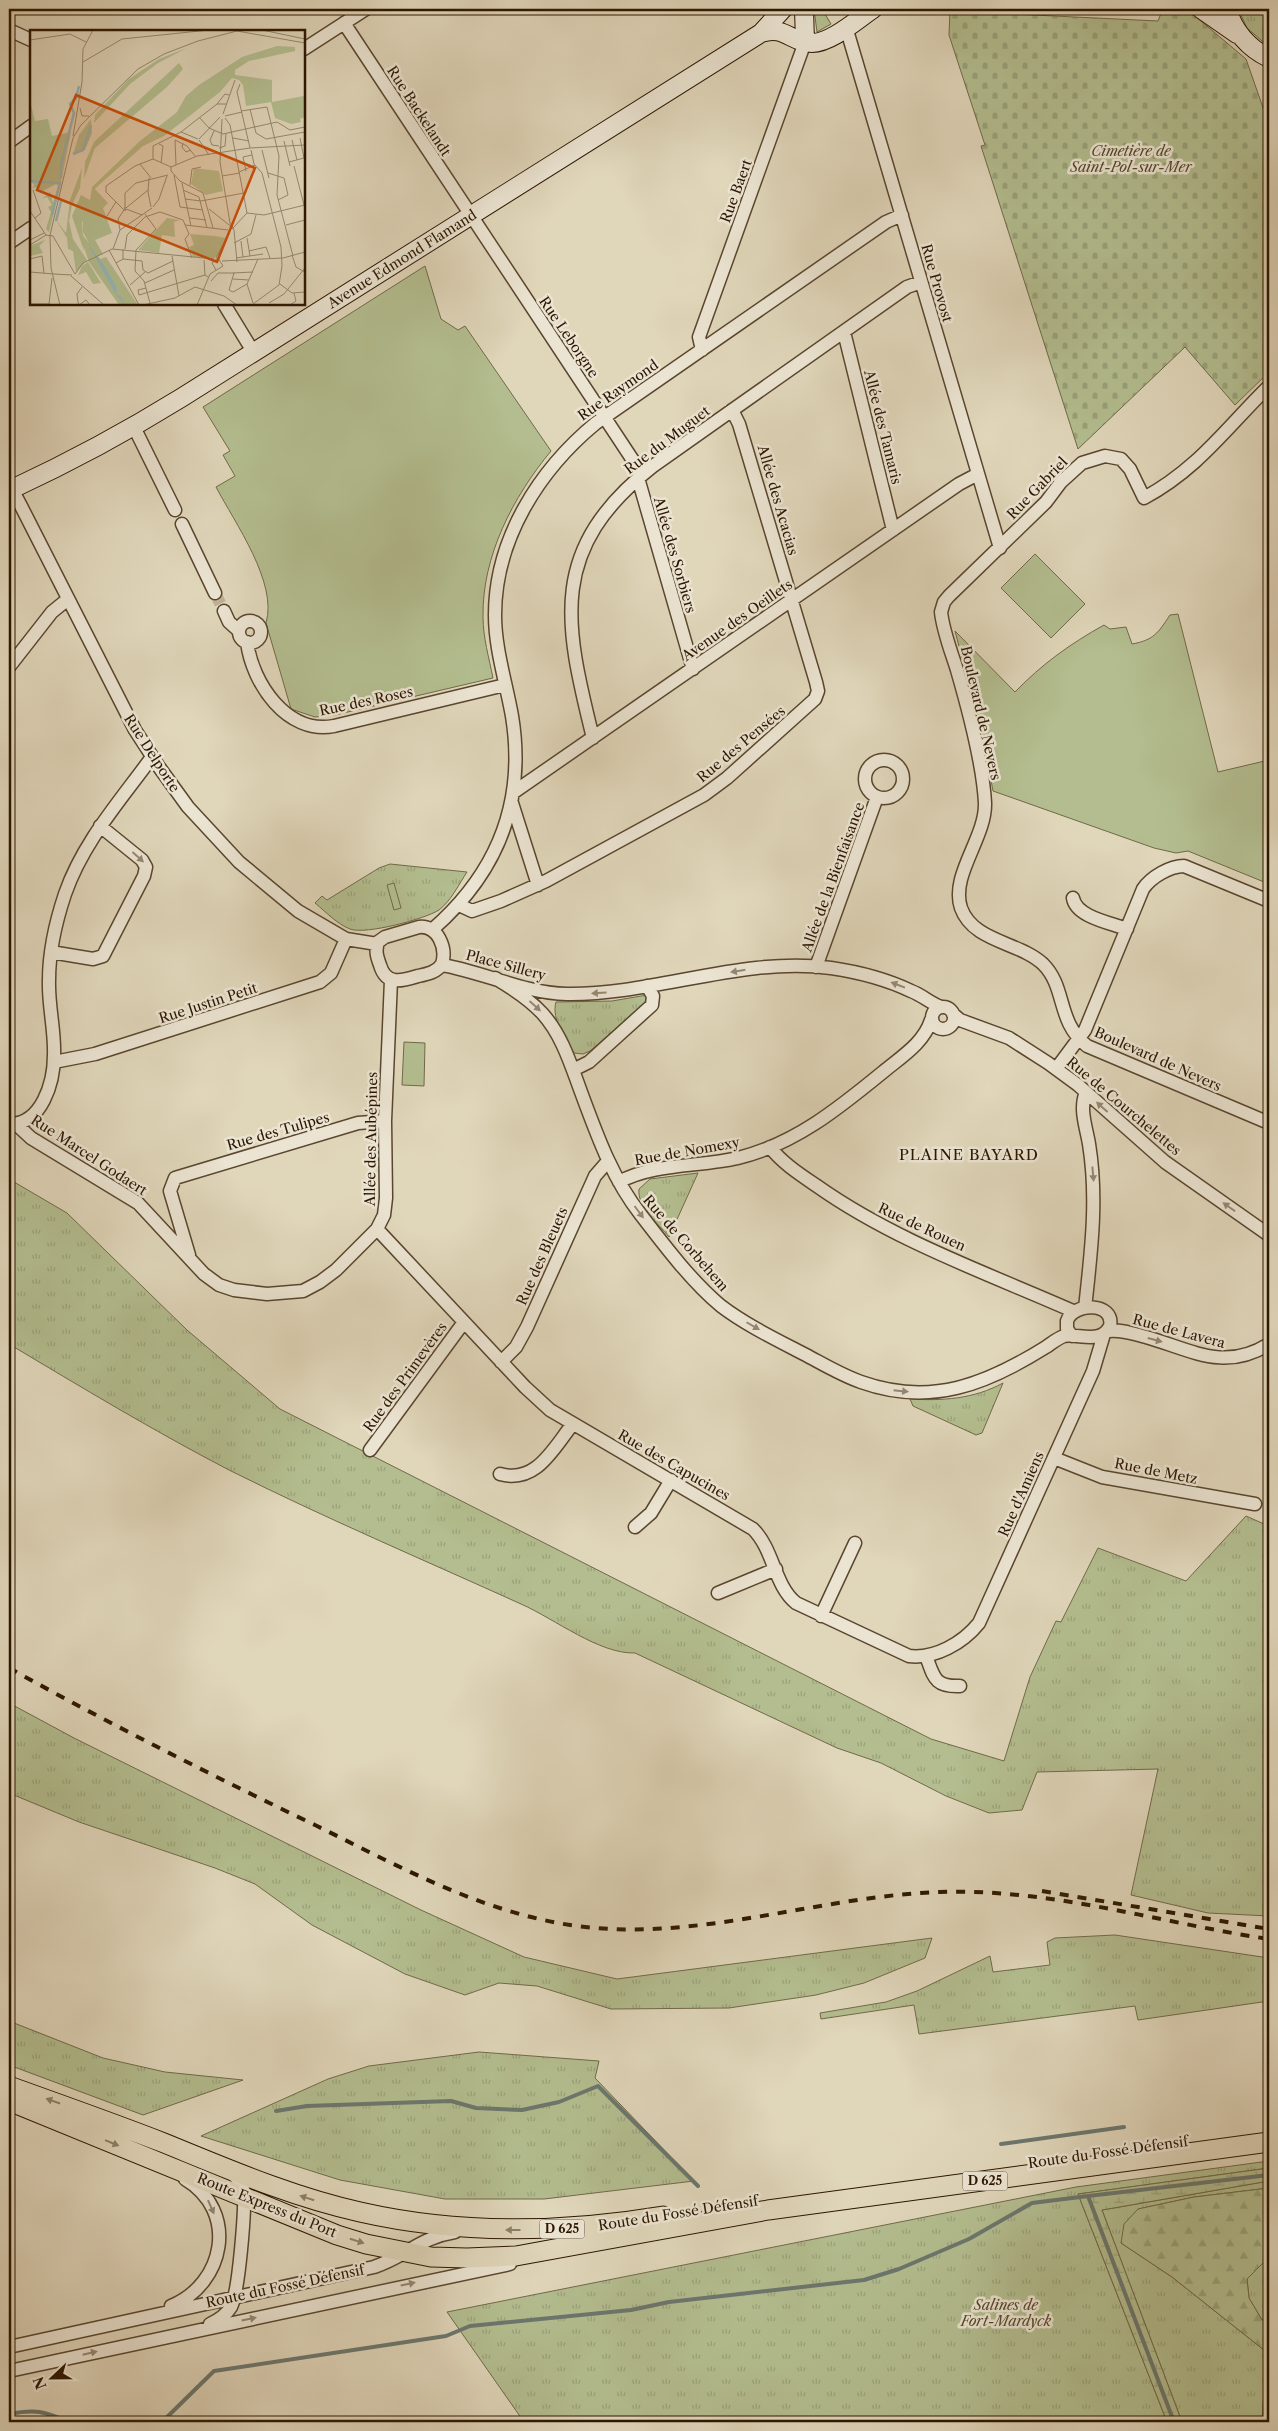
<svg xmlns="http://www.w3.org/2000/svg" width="1278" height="2431" font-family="'Libre Caslon Text',serif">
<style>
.grass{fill:url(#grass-tufts);stroke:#706a48}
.forest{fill:url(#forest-firs);stroke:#706a48}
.wetland{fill:url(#wetland-marsh);stroke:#706a48}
.cemetery{fill:url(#cemetery-stones);stroke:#706a48}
.green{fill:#b3bd8f;stroke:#706a48}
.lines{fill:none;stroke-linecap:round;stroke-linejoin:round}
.stream{stroke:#6c776e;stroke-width:4}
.street-tunnel{stroke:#bcb095;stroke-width:12;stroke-dasharray:12 6;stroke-linecap:butt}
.street-casing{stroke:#59462e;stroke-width:15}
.secondary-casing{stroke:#2c1600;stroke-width:20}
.primary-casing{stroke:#2c1600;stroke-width:21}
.street{stroke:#ebe4d2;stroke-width:12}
.secondary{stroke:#ebe4d2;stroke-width:18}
.primary{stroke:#e0d6ba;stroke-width:19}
.rail{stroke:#2c1600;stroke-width:4;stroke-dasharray:9 9;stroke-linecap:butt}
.oneway{fill:#958774}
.oneway2{fill:#8f8066}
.labels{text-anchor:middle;stroke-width:5;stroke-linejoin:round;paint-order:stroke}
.shield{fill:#ebe4d2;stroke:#65543f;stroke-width:1}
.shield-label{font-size:12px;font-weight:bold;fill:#2c1600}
.street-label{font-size:14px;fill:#2c1600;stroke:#ebe4d2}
.park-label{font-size:14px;font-style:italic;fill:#54482b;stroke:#ebe4d2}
.neighbourhood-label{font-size:15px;letter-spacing:1px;fill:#2c1600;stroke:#ebe4d2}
.inset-river{fill:none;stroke:#96b7b7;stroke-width:2.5}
.inset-road{fill:none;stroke:#988970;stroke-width:1}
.view{fill:#cc4f0a;fill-opacity:0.15;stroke:#cc4f0a;stroke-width:2.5}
.inset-edge{fill:none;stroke:#2c1600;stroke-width:2.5}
</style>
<defs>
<pattern id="grass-tufts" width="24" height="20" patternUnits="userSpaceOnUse" patternTransform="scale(1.25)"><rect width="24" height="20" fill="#b3bd8f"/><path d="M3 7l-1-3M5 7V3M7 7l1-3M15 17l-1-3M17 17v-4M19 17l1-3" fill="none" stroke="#9aa27a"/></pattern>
<pattern id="forest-firs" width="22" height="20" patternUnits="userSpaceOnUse" patternTransform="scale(1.25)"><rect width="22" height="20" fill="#b3bd8f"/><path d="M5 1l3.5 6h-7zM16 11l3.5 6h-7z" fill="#9aa27a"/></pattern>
<pattern id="wetland-marsh" width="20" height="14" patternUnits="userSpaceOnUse" patternTransform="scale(1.25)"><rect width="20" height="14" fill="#b3bd8f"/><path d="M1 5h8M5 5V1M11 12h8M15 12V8" fill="none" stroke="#9aa27a"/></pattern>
<pattern id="cemetery-stones" width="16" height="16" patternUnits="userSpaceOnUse" patternTransform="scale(1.25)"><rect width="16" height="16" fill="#b3bd8f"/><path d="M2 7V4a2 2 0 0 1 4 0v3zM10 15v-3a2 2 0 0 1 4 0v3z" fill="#9aa27a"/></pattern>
</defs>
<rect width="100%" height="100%" fill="#e0d6ba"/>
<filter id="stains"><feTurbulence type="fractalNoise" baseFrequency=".004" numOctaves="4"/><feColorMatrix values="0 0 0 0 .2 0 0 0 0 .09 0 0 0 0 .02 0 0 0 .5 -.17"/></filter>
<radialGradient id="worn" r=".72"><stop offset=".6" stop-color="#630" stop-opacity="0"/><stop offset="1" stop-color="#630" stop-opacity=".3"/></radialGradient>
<path class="grass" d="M814 9 818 11 822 9 831 24 817 32Z
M1238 9H1269V47L1247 28Z
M390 864 467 872C459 884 451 901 439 910 425 919 365 935 350 929 337 924 326 912 315 903L322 896 327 900 379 868Z
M647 995 645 1003 590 1051 583 1054 574 1053C566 1038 551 1020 556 1002L612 1001Z
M698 1173 669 1237C658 1223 637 1207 639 1189L650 1179Z
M9 1179 67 1213 187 1330 280 1409 931 1739 1004 1761 1030 1677 1056 1621 1061 1622 1098 1548 1186 1581 1246 1516 1264 1524 1269 1518V1916L1208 1913 1131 1895 1158 1769 1037 1772 1022 1810 989 1813 946 1796 881 1763 837 1748 635 1653C599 1654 555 1619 521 1604 424 1560 325 1518 229 1470 154 1431 81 1387 9 1344Z
M1003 1383 982 1433 976 1435 913 1406 910 1399C942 1401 974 1399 1003 1383Z
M9 1703 74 1738 421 1910 524 1957 617 1979 932 1938 925 1958 864 1983 816 1995 729 2008 611 2009 537 1986 499 1983 465 1995 405 1974 312 1925 255 1884 215 1868 79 1822 9 1793Z
M1115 1935 1269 1958V2001L1138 2020 1135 2006 919 2034 914 2005 821 2019 820 2013 886 2002 917 1991 990 1956 993 1972 1050 1965 1047 1942 1055 1938Z
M9 2021 103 2058 165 2072 243 2080 143 2115 9 2065Z
M479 2052 599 2061 595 2078 694 2181 544 2199H445L340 2180 201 2136 328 2079 369 2066Z
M1269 2161V2168L1078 2194 1167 2422H524L447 2312 1076 2187Z
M1269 2181V2188L1194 2197 1138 2209 1121 2243 1172 2277 1269 2354 1266 2358 1262 2422H1182L1102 2210Z
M1269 2257V2321L1262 2320 1249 2298 1247 2278Z"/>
<path class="forest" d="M1269 2188V2257L1247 2279 1249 2298 1262 2320 1269 2321V2354L1172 2277 1121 2243 1124 2224 1138 2209 1194 2197Z"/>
<path class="wetland" d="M1269 2168V2181L1102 2210 1182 2422H1167L1078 2194Z"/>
<path class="cemetery" d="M950 11 1158 21 1162 11 1187 13 1195 16 1246 59 1269 125V372L1235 405 1185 347 1078 449 981 146 985 145 949 35Z"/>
<path class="green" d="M425 266 441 319 458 330 465 326 551 451C513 497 482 556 483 617 483 637 489 658 493 678L335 715 315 717 291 709 266 623C278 583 235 523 216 487L235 476 223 455 230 451 203 407Z
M1035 554 1085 604 1051 638 1001 588Z
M1178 614 1218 772 1269 760V884L1188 851 1176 853 1154 848 993 791 982 733 955 631 1015 692C1042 664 1070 644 1104 625L1110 629 1126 627 1132 644C1154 640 1158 633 1170 615Z
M394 883 401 908 394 910 387 885Z
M404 1042 425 1043 424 1086 402 1085Z"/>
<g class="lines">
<path class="stream" d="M276 2111 307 2106 451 2101 476 2108 522 2110 559 2102 598 2086 698 2186
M1001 2144 1124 2127
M9 2414C35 2409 44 2411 69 2422
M162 2422 214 2371 446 2336 470 2326 631 2310 669 2302 864 2280 899 2269 969 2239 1032 2203 1088 2196
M1174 2422 1088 2196 1269 2175"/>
<path class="street-tunnel" d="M215 593 224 611"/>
<defs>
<path id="street" d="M344 23 642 474
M846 27 1000 548
M9 30 31 40
M304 49 366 9
M9 142 31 126
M9 243 31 228
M224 304 254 353
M844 332 893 530
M702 350 699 337 805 42
M1269 386C1226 428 1199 468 1144 498L1130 469 1121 459 1105 456 1082 463 1061 482 1046 502 949 596 944 602 941 612C943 631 951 651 957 670 968 708 983 764 985 803 986 838 950 875 961 908 973 942 1020 942 1043 964 1067 988 1056 1021 1087 1046L1269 1123
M134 427 175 510
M638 478 693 669
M9 491 12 489 21 506 135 730 159 767 188 807 239 862 298 911 346 939 377 944
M182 524 215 593
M224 611 229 622 239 631
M239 632a11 11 0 1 1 22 0a11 11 0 1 1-22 0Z
M247 642C252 683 287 735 334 726L505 685
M9 667 52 612 68 599
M593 738C564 621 548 549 653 466L907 287 921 282
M865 779a19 19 0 1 1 38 0a19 19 0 1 1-38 0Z
M514 792 959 484 978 474
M512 803 538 885
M1073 898C1076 917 1111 923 1127 929
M459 905 472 911 501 901 546 881 704 795 727 778 815 699 818 691 816 682 739 424 732 410
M419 927C438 925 447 948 442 964 437 972 428 974 418 976 402 981 386 986 380 965 377 957 375 951 378 942L385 937Z
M433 929C498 872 526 802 512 716 506 682 495 649 495 615 495 539 539 470 596 423L886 222 902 215
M51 952 93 959 103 956 144 876 146 867 142 860 100 826
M442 965C484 972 523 993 567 994 655 995 742 956 831 968 858 972 886 979 911 991 922 995 930 1003 941 1007
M816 967 877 797
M495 978C512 988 529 999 542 1013 562 1035 571 1065 581 1092 597 1135 612 1178 641 1215 664 1245 692 1282 721 1306 746 1325 777 1340 804 1354 823 1364 841 1375 861 1382 931 1407 987 1384 1046 1347 1052 1343 1058 1338 1064 1336 1078 1333 1101 1345 1110 1326 1115 1302 1073 1302 1067 1321V1329L1072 1336
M932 1018a11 11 0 1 1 22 0a11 11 0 1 1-22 0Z
M953 1014 960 1020 1009 1038 1048 1063 1078 1085 1165 1162 1269 1235
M54 1062 95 1054 320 982 331 973 346 939
M1056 1069 1085 1030 1143 889C1151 877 1170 866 1184 866L1269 901
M573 1070 589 1062 652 1005 653 996 647 986
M9 1124C42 1125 54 1082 54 1055 55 1030 48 1005 49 980 49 951 56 921 65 894 83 842 120 801 152 757
M16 1124 31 1138 138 1203 204 1274 219 1285 234 1290 267 1294 303 1291 320 1282 336 1270 377 1229 384 1215 386 1198 385 1121 391 980
M770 1147C782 1163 801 1175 817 1186 895 1241 987 1273 1073 1311
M619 1182C654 1163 699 1167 738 1158 795 1144 839 1108 883 1072 901 1057 924 1043 931 1020
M377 1229 525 1387 550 1410 753 1529C774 1550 774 1585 796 1603L909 1656C935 1659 963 1643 979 1623L1093 1371 1104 1334
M189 1255 170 1191 175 1178 358 1123 385 1121
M1085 1308C1091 1253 1098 1199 1089 1144 1086 1126 1079 1109 1086 1092
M1108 1331C1121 1329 1134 1334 1146 1337 1192 1350 1224 1372 1269 1344
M501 1362 516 1347 527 1327 595 1176 608 1161
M370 1450 464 1322
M1054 1458 1102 1477 1255 1504
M500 1474C536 1484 553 1449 572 1425
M635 1527 651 1513 671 1480
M718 1593 776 1569
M821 1616 855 1543
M926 1656C934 1677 934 1687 960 1686
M171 2306C225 2284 239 2211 185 2179
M210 2324C219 2320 226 2315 231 2307 239 2291 245 2212 244 2192L241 2183 231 2172
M9 2347 374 2267C405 2257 421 2237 455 2232
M9 2371 510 2264"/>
<path id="secondary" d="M804 9 805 42
M1201 9 1237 34
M1227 9C1234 31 1248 48 1269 58
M761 33C785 25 791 43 812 43 831 43 858 19 873 9
M9 484 12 489C70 462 126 432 181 398L761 33 783 9"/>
<path id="primary" d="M9 2086C61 2105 113 2123 164 2143 228 2169 292 2197 360 2212 461 2235 561 2233 663 2216
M9 2101 337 2235 366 2244 431 2257 467 2258 516 2256 768 2210 1269 2142"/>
</defs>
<use href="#street" class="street-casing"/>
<use href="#secondary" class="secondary-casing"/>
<use href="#primary" class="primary-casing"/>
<use href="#street" class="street"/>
<use href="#secondary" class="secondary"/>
<use href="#primary" class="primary"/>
<path class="rail" d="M9 1668C110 1724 213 1776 317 1826 398 1866 479 1911 570 1925 695 1944 816 1896 940 1892 1051 1888 1160 1923 1269 1939
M1042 1891 1269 1929"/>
</g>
<defs><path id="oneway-solid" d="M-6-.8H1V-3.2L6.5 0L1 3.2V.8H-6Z" transform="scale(1.25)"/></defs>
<g class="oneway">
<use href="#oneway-solid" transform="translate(138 857) rotate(42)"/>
<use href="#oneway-solid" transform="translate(738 971) rotate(171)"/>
<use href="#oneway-solid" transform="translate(898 985) rotate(-159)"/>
<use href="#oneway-solid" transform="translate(599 993) rotate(176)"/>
<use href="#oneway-solid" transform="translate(535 1006) rotate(42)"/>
<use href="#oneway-solid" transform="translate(1102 1107) rotate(-138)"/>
<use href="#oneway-solid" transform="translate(1093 1174) rotate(85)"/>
<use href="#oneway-solid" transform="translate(1229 1207) rotate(-145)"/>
<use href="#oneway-solid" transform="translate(639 1212) rotate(53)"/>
<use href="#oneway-solid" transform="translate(753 1326) rotate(30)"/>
<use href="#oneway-solid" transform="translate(1155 1340) rotate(15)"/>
<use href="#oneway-solid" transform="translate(901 1391) rotate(6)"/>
<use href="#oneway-solid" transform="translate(211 2207) rotate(66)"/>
<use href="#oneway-solid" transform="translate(408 2284) rotate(-12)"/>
<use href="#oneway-solid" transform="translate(249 2319) rotate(-12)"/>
<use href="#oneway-solid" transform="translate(90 2353) rotate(-13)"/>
</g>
<g class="oneway2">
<use href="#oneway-solid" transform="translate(53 2101) rotate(-161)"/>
<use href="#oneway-solid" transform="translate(112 2143) rotate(22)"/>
<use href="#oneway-solid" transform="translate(307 2198) rotate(-163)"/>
<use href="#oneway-solid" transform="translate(513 2230) rotate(-180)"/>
<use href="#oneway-solid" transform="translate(357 2241) rotate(18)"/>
</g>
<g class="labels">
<g class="shield">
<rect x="962.5" y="2171.5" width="45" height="19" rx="4"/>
<rect x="539.5" y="2219.5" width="45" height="19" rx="4"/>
</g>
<g class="shield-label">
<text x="985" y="2185">D 625</text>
<text x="562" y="2233">D 625</text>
</g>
<g class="street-label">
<text transform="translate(419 111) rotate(57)" y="5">Rue Backelandt</text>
<text transform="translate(736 191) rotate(-70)" y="5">Rue Baert</text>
<text transform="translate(402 259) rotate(-32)" y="5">Avenue Edmond Flamand</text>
<text transform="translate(937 283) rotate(74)" y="5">Rue Provost</text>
<text transform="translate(569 337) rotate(56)" y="5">Rue Leborgne</text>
<text transform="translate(618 390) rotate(-35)" y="5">Rue Raymond</text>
<text transform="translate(883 427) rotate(76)" y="5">Allée des Tamaris</text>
<text transform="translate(667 440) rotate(-37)" y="5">Rue du Muguet</text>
<text transform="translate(1037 488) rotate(-46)" y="5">Rue Gabriel</text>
<text transform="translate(778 500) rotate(74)" y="5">Allée des Acacias</text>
<text transform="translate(675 555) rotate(74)" y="5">Allée des Sorbiers</text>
<text transform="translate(737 620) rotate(-35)" y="5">Avenue des Oeillets</text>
<text transform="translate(366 701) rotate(-12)" y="5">Rue des Roses</text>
<text transform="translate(981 713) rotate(77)" y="5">Boulevard de Nevers</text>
<text transform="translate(741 744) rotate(-40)" y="5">Rue des Pensées</text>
<text transform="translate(152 753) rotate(57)" y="5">Rue Delporte</text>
<text transform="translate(833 877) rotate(-70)" y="5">Allée de la Bienfaisance</text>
<text transform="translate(506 965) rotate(15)" y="5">Place Sillery</text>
<text transform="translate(208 1003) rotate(-18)" y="5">Rue Justin Petit</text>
<text transform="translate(1158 1059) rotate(24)" y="5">Boulevard de Nevers</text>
<text transform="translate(1124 1106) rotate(40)" y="5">Rue de Courchelettes</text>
<text transform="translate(278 1131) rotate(-16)" y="5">Rue des Tulipes</text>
<text transform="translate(371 1139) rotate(-89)" y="5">Allée des Aubépines</text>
<text transform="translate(687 1151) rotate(-10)" y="5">Rue de Nomexy</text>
<text transform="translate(89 1155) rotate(33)" y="5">Rue Marcel Godaert</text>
<text transform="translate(922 1227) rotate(25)" y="5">Rue de Rouen</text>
<text transform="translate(686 1243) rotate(49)" y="5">Rue de Corbehem</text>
<text transform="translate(542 1256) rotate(-66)" y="5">Rue des Bleuets</text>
<text transform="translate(1179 1331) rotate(15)" y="5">Rue de Lavera</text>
<text transform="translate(405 1377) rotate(-54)" y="5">Rue des Primevères</text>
<text transform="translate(674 1465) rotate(30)" y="5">Rue des Capucines</text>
<text transform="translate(1156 1471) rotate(11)" y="5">Rue de Metz</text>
<text transform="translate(1021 1494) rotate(-66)" y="5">Rue d'Amiens</text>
<text transform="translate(1108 2152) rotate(-8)" y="5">Route du Fossé Défensif</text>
<text transform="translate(267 2205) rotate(22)" y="5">Route Express du Port</text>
<text transform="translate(678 2213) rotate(-9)" y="5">Route du Fossé Défensif</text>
<text transform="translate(285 2286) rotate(-12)" y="5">Route du Fossé Défensif</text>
</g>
<g class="park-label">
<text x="1131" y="156">Cimetière de<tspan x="1131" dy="16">Saint-Pol-sur-Mer</tspan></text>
<text x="1006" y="2310">Salines de<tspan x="1006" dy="16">Fort-Mardyck</tspan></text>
</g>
<g class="neighbourhood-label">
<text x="969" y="1160">PLAINE BAYARD</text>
</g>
</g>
<g transform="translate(30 30)">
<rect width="275" height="275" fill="#e0d6ba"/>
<path d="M247 16 265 17V21L219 31 205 40V45L242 50V72L274 66 275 87 270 89 271 92 261 94 245 88 241 72 216 76 213 55 209 50 202 48 190 62 134 106 113 116 69 155 65 159 78 173 73 178 82 203 65 210 52 191 54 221 42 186 51 165 60 170 62 157 110 111 147 82 156 66 169 55 212 27ZM157 18 128 33 100 54 64 93 65 85 99 49 129 29ZM149 33 153 39 137 57 65 118 54 149 55 132 64 112ZM0 71 5 91 18 89 22 106 41 102 31 152 19 202 16 199 21 182 18 177 22 175 17 167 12 169 20 162 23 173 28 156 26 154 13 161 5 157 3 159 4 154 0 152 29 153 22 185 30 152 0 150ZM61 89 62 103 55 120 43 124 49 105ZM52 138 50 158 42 175 39 191 43 209 57 230 46 242 43 221 38 219 37 208 26 190 36 203 40 170ZM58 232 71 253 63 254 56 242 48 245 52 236Z" fill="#b3bd8f"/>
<path d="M160 204 185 206 196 208 190 223 184 228 163 227 159 217 164 215Z" fill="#b3bd8f"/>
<path d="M164 138 189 141 193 161 176 165 161 154ZM137 188 150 190 144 192 145 207 132 205 129 223 108 220ZM53 189 73 224 68 226 70 229 76 227 108 275H89L59 232 52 212 50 202 59 213 53 202ZM15 210 9 216 13 223 0 226V216Z" fill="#b3bd8f"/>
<path d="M58 214 76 238 87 258 86 264 91 267 95 275 86 265Z" fill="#96b7b7"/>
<path class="inset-river" d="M43 124 53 120 61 95M31 148V134L44 83 40 74 46 68 49 56M0 151 30 153 22 185M26 191 31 171"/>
<path class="inset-road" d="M232 0 275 9M0 10 40 4 56 12M53 32 92 9 179 0M210 54 207 62 220 118M187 74 195 64 199 65M50 78 52 86H59M220 79 226 103 236 109 275 102M211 81 237 77 249 126 247 165 263 226M193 84 205 50M195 86 212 82M169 87 179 98 193 104 247 92 260 100 275 97M195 88 200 95 217 183M192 89 190 132 200 193 204 200 207 232M184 101 180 110 182 115 189 116M151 102 168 109M43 106 52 52 53 19 63 0M203 108 219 111M169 109 190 87M145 110 157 116 165 126M145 110 146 135M169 110 179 125M262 110 267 130M254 111 260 136M153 113 152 117 156 122 161 120M129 114 133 116 131 133M189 118 195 116 196 104M221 120 224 134 232 143 251 217 252 236 249 255 223 274M232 120 239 148M259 132 274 128 270 108M110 134 121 148M264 136 274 175M141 137 123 129V116L151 102 187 74H196M216 141 213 127 222 125M209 142 225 135M238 143 254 148 258 165 248 170M144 145 150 177 173 180M192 146 210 143M119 148 118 162 121 177M152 153 161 196M160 155 162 139 171 137M3 160 11 183 5 188M153 160 169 167 177 198M155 169 171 171M171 171 214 163M95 177V181V163L106 153 138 145M123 177 129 169 137 146M96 178 118 160M96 179 112 185M179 179 203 198M94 180 76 162V156L105 136 123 129M0 181 16 205M217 183 234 185 275 175M77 186 86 172M160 188 176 190M155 195 198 200M256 195 275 190M183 198 173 163 150 151 141 141V137L167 126 220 118 275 115M202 199 217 183M90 200 122 178M16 205 23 206 45 244M217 208 220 226M0 210 14 203M211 211 213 227M204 213 221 204 226 185M0 215 16 205M83 219 90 200 88 189 94 180M95 219 97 205 115 187 130 182 153 190 159 204 155 209 162 228M79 220 109 275M106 220 105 241 114 251 120 273M106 220 126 199 115 184M219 221 236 217 240 228M262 225 266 237 275 242M142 226 149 266M186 228 199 203M206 228 233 224M0 229 12 226 14 243M93 229 112 231 113 240 118 243 143 231M174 230 175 245M192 231 253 228 275 222M86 233 93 229V219M0 242 24 244M203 243 223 242M24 244 42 245M45 244 53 233 82 219 184 229M41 246 74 275M203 249 219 250M181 251 188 243H204L199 260 203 262 217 254 228 229M115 253 144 240M217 254 223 273M250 254 262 263 275 262M100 255 115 242M52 257 47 264 48 272 49 275 56 270 60 275M116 258 108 260 109 265 175 245 178 247M239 273 254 264 275 238M0 274H19L22 248M30 275 21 238 20 205 43 108 51 95 108 39 134 24 168 11 207 1 275 13M113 275 145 268 165 257 194 266 207 275M167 275 180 244 193 236 188 228 182 233 186 240M260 275 266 271 264 263"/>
<path class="view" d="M46 65 225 138 187 232 7 160Z"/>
<rect width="275" height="275" class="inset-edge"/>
</g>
<rect width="1278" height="2431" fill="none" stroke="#e0d6ba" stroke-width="30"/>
<rect x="10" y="10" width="1258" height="2411" fill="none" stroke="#2c1600" stroke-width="2.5"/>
<rect x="15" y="15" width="1248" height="2401" fill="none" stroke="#2c1600"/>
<g transform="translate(52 2378) rotate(248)" stroke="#ebe4d2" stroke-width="4" paint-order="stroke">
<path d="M0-4L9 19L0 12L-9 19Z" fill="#2c1600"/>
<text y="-8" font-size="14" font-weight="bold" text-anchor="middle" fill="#2c1600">N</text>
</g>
<rect width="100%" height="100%" filter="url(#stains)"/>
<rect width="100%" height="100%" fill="url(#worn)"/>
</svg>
